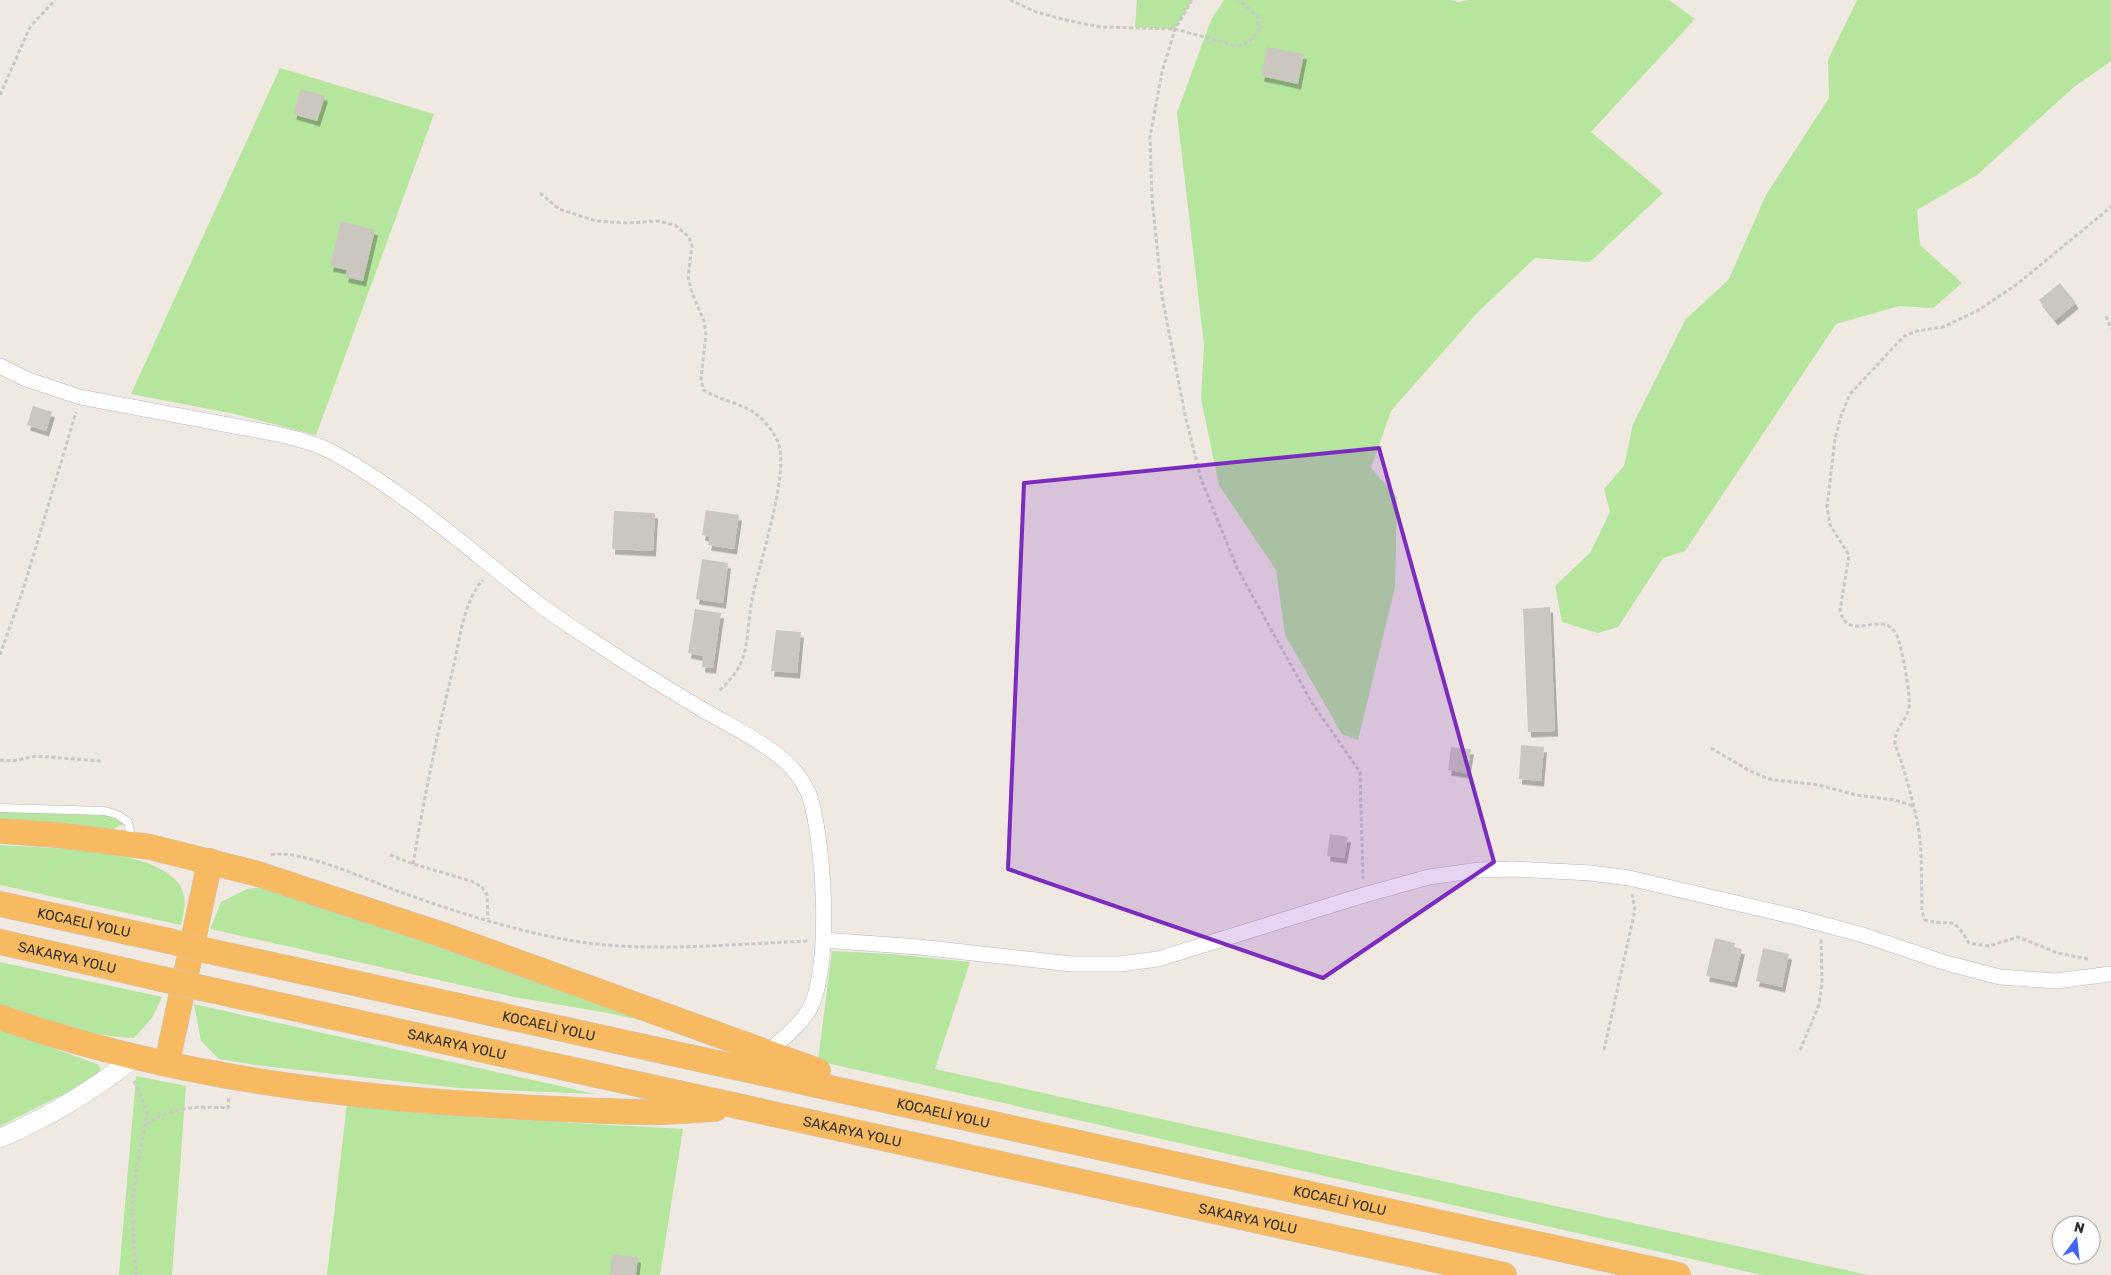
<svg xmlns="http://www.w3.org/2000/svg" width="2111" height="1275" font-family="Rubik,sans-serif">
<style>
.green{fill:#b6e59e}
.building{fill:#cbc7bf;filter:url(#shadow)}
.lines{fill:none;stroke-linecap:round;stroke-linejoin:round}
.service-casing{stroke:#b4b7c1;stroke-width:9}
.minor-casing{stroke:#b4b7c1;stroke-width:16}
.tertiary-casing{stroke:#b4b7c1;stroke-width:20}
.trunk-casing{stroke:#c9c9c9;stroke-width:26}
.path{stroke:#c9c9c9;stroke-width:3;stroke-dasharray:4 2.5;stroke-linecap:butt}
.service{stroke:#fff;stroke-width:8}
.minor{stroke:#fff;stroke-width:15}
.tertiary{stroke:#fff;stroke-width:19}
.trunk{stroke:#f8ba60;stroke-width:25}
.trunk-bridge-casing{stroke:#c9c9c9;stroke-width:26;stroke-linecap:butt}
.trunk-bridge{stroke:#f8ba60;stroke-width:25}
.marked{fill:#7b2cbf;fill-opacity:0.2;stroke:#7b2cbf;stroke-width:4;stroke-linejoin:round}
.labels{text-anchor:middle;stroke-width:4;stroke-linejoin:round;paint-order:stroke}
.street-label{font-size:14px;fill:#2e2e2e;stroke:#fff}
</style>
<defs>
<filter id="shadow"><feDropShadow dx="3" dy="5.5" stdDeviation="0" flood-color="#0004"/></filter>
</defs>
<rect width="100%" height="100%" fill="#efe9e1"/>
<path class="green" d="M1137 0H1192L1175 29 1135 27Z
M1224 0H1450L1458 2 1470 0H1669L1695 19 1591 132 1663 193 1590 262 1535 258 1478 312 1391 411 1371 468 1397 497 1395 587 1358 740 1342 734 1285 635 1276 570 1219 485 1201 399 1204 345 1177 113 1211 20Z
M1857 0H2111V61L2074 87 1977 175 1917 210 1920 245 1962 283 1933 308 1899 306 1836 324 1685 551 1663 558 1618 627 1598 633 1562 622 1555 586 1590 553 1610 512 1604 489 1624 466 1633 424 1685 320 1729 279 1766 195 1829 98 1828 60Z
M280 68 434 114 316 435 235 414 131 394Z
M0 808 105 811 128 822 113 829 0 819Z
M0 845C45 849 151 846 179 884 188 897 184 911 181 925L0 885Z
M269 887 708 1035 608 1013 514 997 210 929 221 902 247 889Z
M832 951 890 954 970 962 935 1069 1868 1275H1762L818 1061Z
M0 962 162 997 152 1018 134 1038C88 1037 43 1018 0 1004Z
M194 1004 595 1094 459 1088 255 1065 219 1059 201 1041Z
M0 1029 97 1064 102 1071 94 1079 0 1126Z
M136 1076 186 1086 172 1275H119Z
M347 1103 485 1118 683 1129 660 1275H327Z"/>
<path class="building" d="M1267 47 1304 54 1298 84 1261 76Z
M301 89 325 96 317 121 293 114Z
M341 221 375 230 363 281 345 277 347 270 330 266Z
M2060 283 2076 303 2055 320 2039 300Z
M33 406 52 412 46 431 27 425Z
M706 510 739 515 734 549 708 545 710 537 702 535Z
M614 511 655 513 653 551 612 549Z
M702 559 728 563 723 603 696 599Z
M1550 607 1555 731 1528 732 1523 609Z
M695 609 721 613 713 668 702 667 703 656 688 653Z
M776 630 801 632 797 673 771 671Z
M1521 745 1544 747 1541 781 1519 779Z
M1451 747 1471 749 1467 773 1448 770Z
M1330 834 1348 837 1344 858 1327 856Z
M1715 938 1735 943 1734 947 1742 949 1734 982 1706 976Z
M1763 948 1789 954 1782 987 1756 981Z
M612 1254 638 1257 636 1275H610Z"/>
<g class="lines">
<defs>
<path id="service" d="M0 808 105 811 118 815 128 822 132 841"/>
<path id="minor" d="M0 366 26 379 80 397 277 434C297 439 316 443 334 453 408 494 473 553 540 605 556 617 573 628 590 639 626 663 663 686 700 708 731 727 778 747 799 777 803 783 808 790 810 797 824 843 832 965 810 1008 801 1025 782 1039 768 1052
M823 940 919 947 1072 964H1120L1158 959 1364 895 1429 877 1479 870 1513 869 1591 873 1629 878 1796 917 1863 935 1946 963 2000 977 2056 981 2111 974"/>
<path id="tertiary" d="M0 1138C49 1117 94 1090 135 1057"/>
<g id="trunk">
<path d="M0 831 58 835 150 847 258 874 443 935 818 1071"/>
<path id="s1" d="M0 904 169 941"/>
<path id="s2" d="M0 942 162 979"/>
<path id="s3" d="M209 951 1678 1275"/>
<path id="s4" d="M202 988 1504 1275"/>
<path d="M0 1017C146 1069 301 1092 455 1103 516 1107 578 1111 640 1112 665 1113 690 1110 715 1109"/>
<path d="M167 1063 210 861"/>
</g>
</defs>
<use href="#service" class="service-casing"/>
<use href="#minor" class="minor-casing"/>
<use href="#tertiary" class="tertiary-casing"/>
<use href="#trunk" class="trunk-casing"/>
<path class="path" d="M1010 0 1036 12 1066 20 1100 27 1175 29 1237 46 1249 42 1259 30 1257 16 1239 0
M1192 0 1175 29 1162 72 1150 137 1152 198 1162 296 1185 415 1201 479 1237 568 1312 703 1360 772 1363 879
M0 95 30 27 55 0
M540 193 559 209 596 221 628 223 658 221 675 225 689 237 692 246 688 277 692 293 704 321 706 335 701 378 703 390C736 408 757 402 777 440 792 468 758 566 752 600 748 619 749 642 742 660 738 672 728 682 719 691
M2106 316 2111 329
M0 655 23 590 76 412
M1711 748 1750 771 1769 779 1819 785 1856 795 1895 800 1913 806
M0 760 13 761 36 756 101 761
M271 855C300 848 372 882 403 893 462 914 534 937 596 944 666 951 738 944 808 941
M390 855 413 864 471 881 482 887 487 895 488 919
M413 864C424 799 437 734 453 669 459 643 464 599 483 580
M2088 959 2058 953 2018 937 1989 946 1969 943C1950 912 1954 928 1925 920L1922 911C1921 881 1923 845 1916 816 1912 798 1907 781 1902 764 1900 757 1896 749 1895 742 1895 727 1907 721 1909 707 1911 696 1902 647 1897 636 1884 606 1848 646 1840 610L1849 555 1830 525 1827 507 1835 439 1841 416 1850 394 1904 336 1917 331 1943 327 1977 311 2016 285 2111 207
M1604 1050 1635 910 1632 894
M1800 1050 1819 1005 1822 982 1821 939
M134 1081 142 1098 147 1115 136 1171 132 1210 136 1275
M146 1124C174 1106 195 1106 228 1108L229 1097"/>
<use href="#service" class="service"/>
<use href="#minor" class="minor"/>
<use href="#tertiary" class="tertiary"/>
<use href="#trunk" class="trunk"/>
<defs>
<path id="trunk-bridge" d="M169 941 209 951
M162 979 202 988"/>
</defs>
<use href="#trunk-bridge" class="trunk-bridge-casing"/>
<use href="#trunk-bridge" class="trunk-bridge"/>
</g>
<path class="marked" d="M1379 448 1494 862 1323 978 1008 869 1024 483Z"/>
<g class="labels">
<g class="street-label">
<text dy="5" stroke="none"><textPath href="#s1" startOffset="86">KOCAELİ YOLU</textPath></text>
<text dy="5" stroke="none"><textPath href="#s2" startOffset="69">SAKARYA YOLU</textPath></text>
<text dy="5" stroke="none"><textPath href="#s3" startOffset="348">KOCAELİ YOLU</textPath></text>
<text dy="5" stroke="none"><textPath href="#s4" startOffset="261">SAKARYA YOLU</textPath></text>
<text dy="5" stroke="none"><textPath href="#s3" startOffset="752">KOCAELİ YOLU</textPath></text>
<text dy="5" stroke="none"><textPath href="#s4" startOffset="666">SAKARYA YOLU</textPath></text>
<text dy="5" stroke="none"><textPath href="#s3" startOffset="1158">KOCAELİ YOLU</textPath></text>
<text dy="5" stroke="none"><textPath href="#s4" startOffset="1071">SAKARYA YOLU</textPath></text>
</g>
</g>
<g transform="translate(2076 1240) rotate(15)"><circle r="24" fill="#ffffff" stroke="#ababab"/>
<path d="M0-4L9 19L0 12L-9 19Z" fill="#4264fb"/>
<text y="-8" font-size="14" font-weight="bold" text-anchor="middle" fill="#2e2e2e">N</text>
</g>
</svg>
